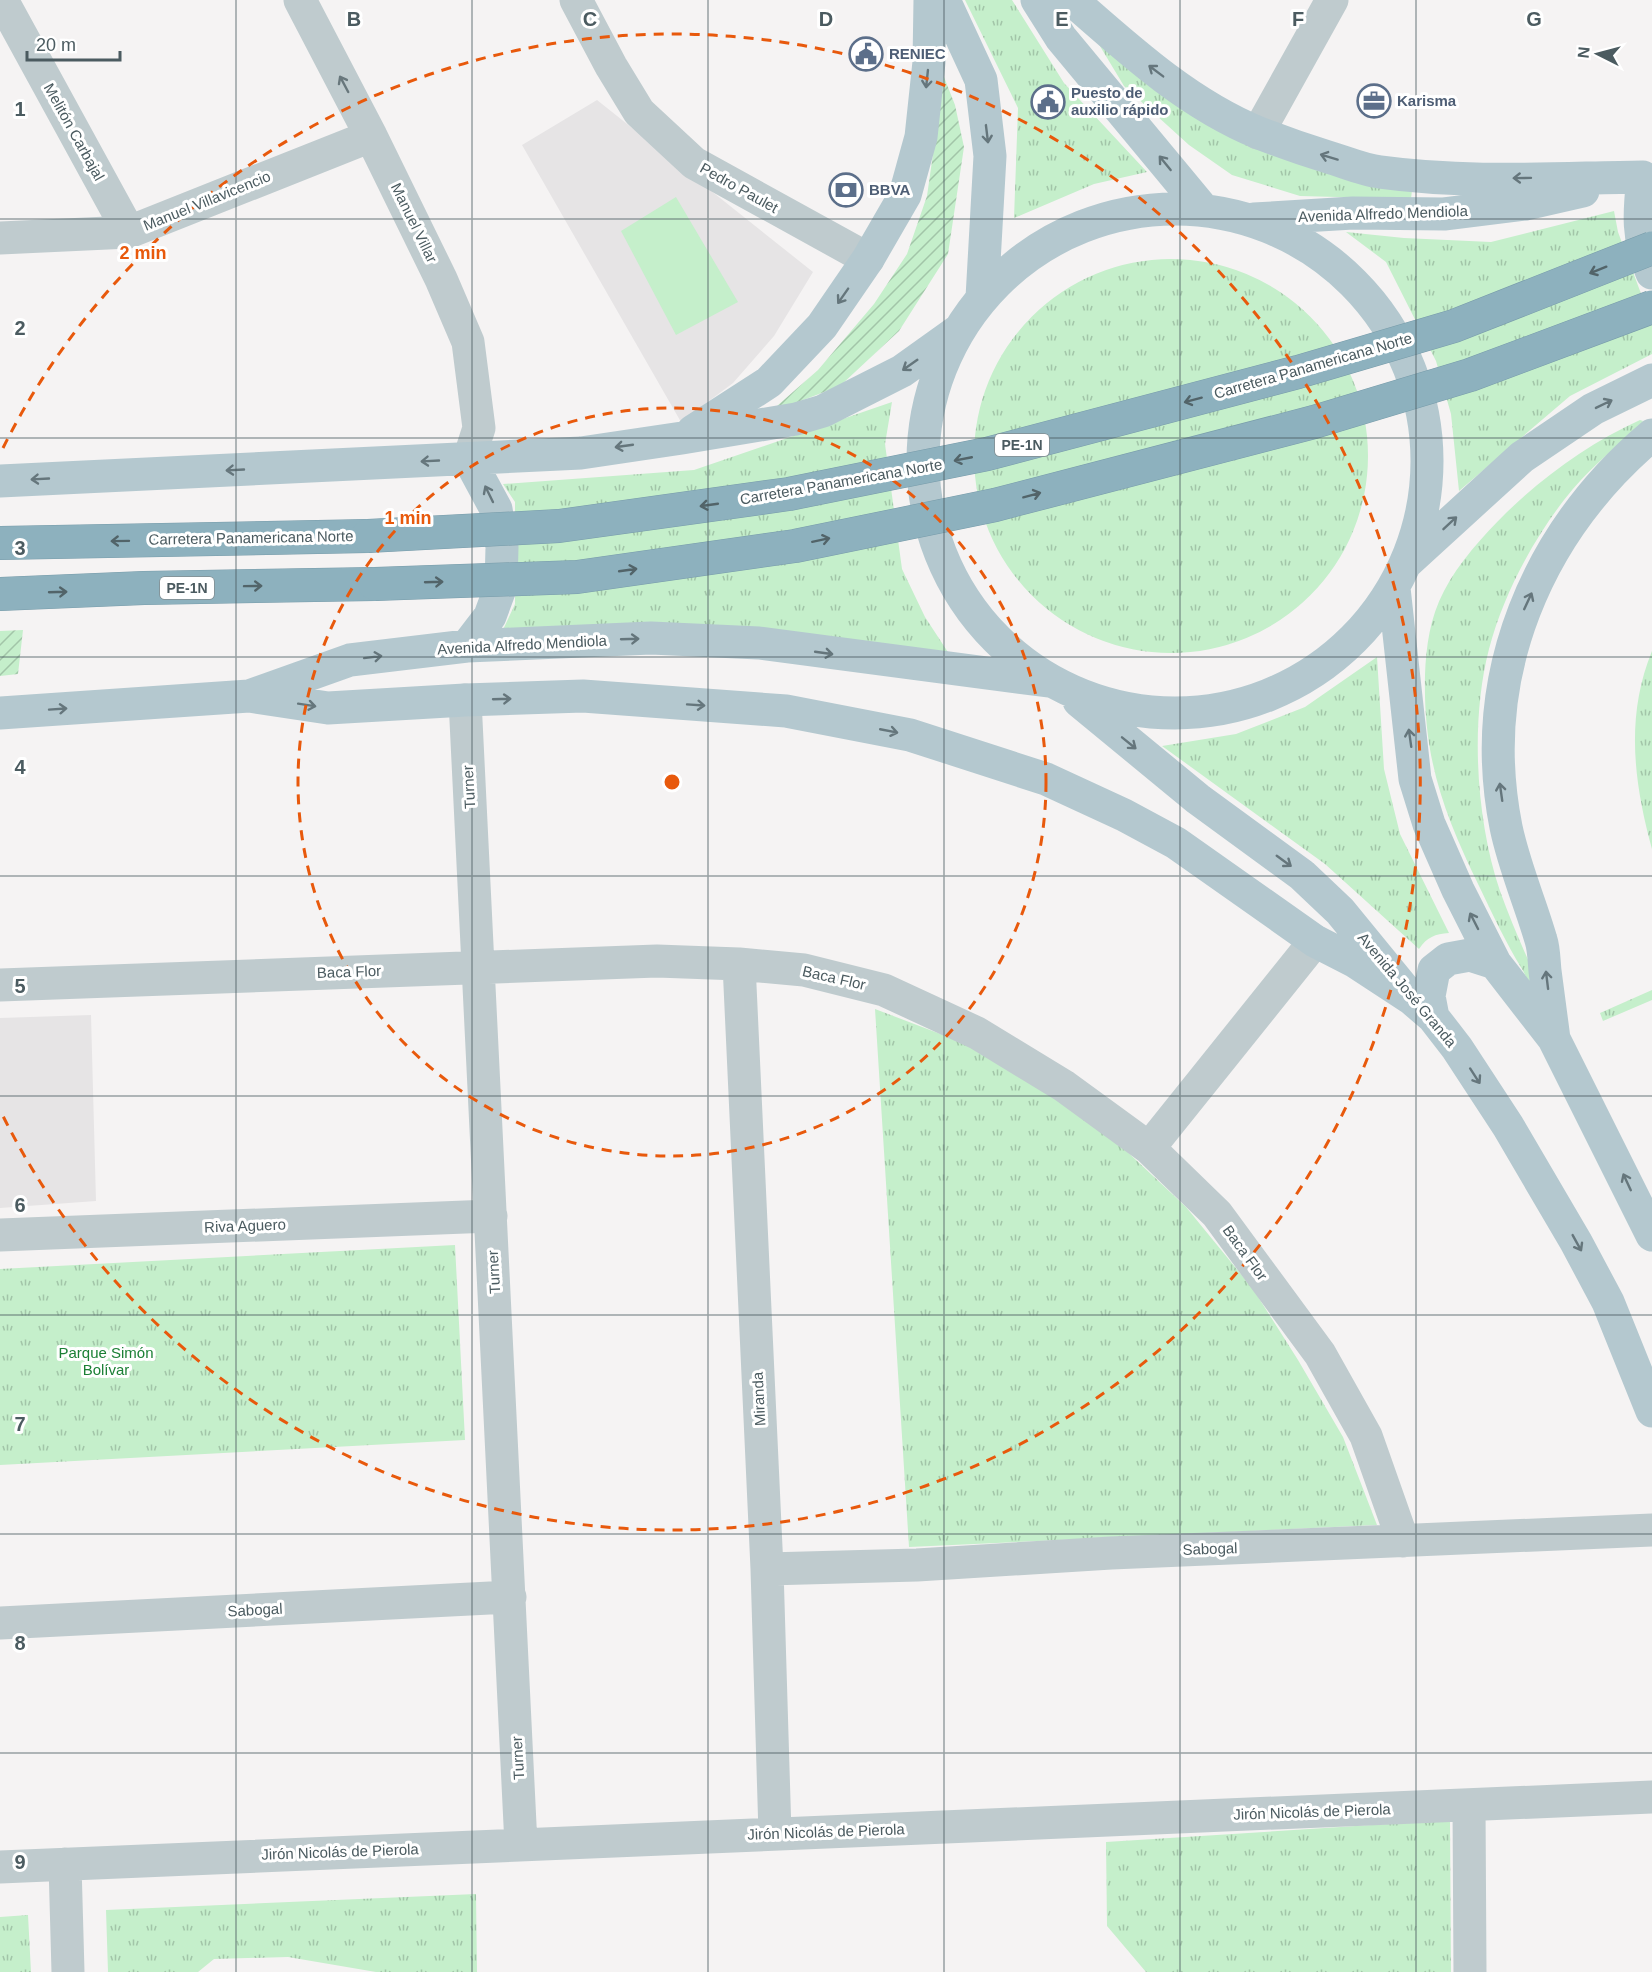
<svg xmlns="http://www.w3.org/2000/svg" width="1652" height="1972" font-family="Arial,sans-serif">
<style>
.education{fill:#e6e4e5}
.grass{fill:url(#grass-tufts)}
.garden{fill:url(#garden-furrows)}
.pitch{fill:#c5efcb}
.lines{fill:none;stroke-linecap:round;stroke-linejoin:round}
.highway-casing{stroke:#789caa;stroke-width:34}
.minor{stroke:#bfcbce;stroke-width:33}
.major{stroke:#b4c8cf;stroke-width:33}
.highway{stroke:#8db1be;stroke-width:33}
.highway-bridge-casing{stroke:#789caa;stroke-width:34;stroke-linecap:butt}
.highway-bridge{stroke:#8db1be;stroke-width:33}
.oneway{stroke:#65767c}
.oneway2{stroke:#68777c}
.oneway3{stroke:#526469}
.grid{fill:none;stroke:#4b5b60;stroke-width:1.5;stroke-opacity:0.55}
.ring{fill:none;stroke:#e8590c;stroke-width:3;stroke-dasharray:10 8}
.labels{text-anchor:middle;stroke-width:6;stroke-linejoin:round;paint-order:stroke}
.shield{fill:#fff;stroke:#818c90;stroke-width:1.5}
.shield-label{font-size:14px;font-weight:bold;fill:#4b5b60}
.service-label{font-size:15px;font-weight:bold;fill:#4e5e75;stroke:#fff;text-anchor:start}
.street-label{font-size:15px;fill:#4b5b60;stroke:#fff}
.park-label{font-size:15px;fill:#1c8036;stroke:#fff}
.grid-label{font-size:20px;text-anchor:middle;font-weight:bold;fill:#4b5b60;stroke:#fff;stroke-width:6;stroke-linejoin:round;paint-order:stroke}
.centre{fill:#e8590c;stroke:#fff;stroke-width:3}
.ring-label{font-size:18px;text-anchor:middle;font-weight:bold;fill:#e8590c;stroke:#fff;stroke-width:6;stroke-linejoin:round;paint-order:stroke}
</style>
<defs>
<pattern id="grass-tufts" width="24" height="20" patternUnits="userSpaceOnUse" patternTransform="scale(1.5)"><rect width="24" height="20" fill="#c5efcb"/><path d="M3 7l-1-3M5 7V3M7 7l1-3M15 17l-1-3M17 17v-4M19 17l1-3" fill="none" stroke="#a2c5a8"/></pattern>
<pattern id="garden-furrows" width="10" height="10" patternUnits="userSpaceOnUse" patternTransform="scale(1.5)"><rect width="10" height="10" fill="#c5efcb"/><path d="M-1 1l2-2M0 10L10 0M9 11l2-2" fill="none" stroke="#a2c5a8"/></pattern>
</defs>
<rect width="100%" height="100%" fill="#f5f3f3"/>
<path class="education" d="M597 100 813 272 774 336 733 383 681 422 522 145Z
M91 1015 96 1201 0 1208V1018Z"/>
<path class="grass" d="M965 0H1012L1064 83 1147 172 1094 184 1014 218 1018 108Z
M1077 8 1118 58 1412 190 1411 199 1300 196 1232 175 1189 145 1124 86Z
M1614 211 1618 232 1652 323V354L1570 396 1459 491 1451 414 1436 361 1386 262 1346 232 1404 238 1491 242Z
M974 456a197 197 0 1 1 394 0a197 197 0 1 1-394 0Z
M892 402 885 444 902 569 925 617 957 666 501 634 515 604V502L503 484 694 470Z
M1640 420 1643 421 1642 423C1615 448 1586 471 1564 500 1531 543 1503 596 1489 649 1470 722 1476 820 1500 891 1512 925 1528 959 1542 992 1539 991 1536 990 1534 988 1529 984 1525 974 1522 969 1506 943 1493 915 1480 888 1444 814 1423 759 1425 675 1426 647 1430 617 1444 591 1459 562 1483 536 1506 513 1544 476 1591 442 1640 420Z
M1652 651V849C1634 783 1625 717 1652 651Z
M1377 657 1384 769 1400 834 1449 933C1435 934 1427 937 1419 949L1325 864 1162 746 1236 734 1305 707Z
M1652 990V1000L1603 1021 1600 1013Z
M875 1009 972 1046 1042 1088 1119 1144 1186 1207 1253 1289 1298 1360 1343 1437 1377 1525 909 1547Z
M455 1245 465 1440 0 1465V1269Z
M1450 1820 1451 1972H1146L1107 1926 1106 1842Z
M476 1894 477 1972H376L288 1957 214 1959 198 1972H108L106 1910Z
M28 1915 31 1972H0V1917Z"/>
<path class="garden" d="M938 71 944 77 955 105 964 147 948 254 899 331 840 386 769 413 818 370 874 304 907 254 927 196 935 140Z
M23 630 18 674 0 676V631Z"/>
<path class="pitch" d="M676 197 738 302 676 335 621 231Z"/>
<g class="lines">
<defs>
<path id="highway" d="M0 543 368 536
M0 594 144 588 375 584"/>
</defs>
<use href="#highway" class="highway-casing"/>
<path class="minor" d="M2 0 129 232
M300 0 371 136 441 279 468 342 479 428 469 459
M576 0 611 66 639 112 694 163 868 259
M1258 133 1332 0
M0 238 129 232 371 136
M465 700 521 1845
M739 964 767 1569 775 1834
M0 985 657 961 739 964 804 970 884 990 977 1033 1064 1086 1149 1148 1217 1214 1320 1354 1366 1436 1403 1541
M1149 1148 1315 941
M0 1235 491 1216
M767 1569 917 1565 1111 1553 1652 1530
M0 1623 510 1597
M1469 1805 1470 1972
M65 1864 68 1972
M0 1867 1652 1797"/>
<path class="major" d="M944 0 981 80 990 156 982 298
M1037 0 1061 38 1202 208
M1072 0C1129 50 1188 104 1259 133 1282 142 1305 150 1328 157 1345 162 1363 170 1380 172 1467 184 1556 178 1643 177 1639 212 1637 239 1652 273
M923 461a252 252 0 1 1 504 0a252 252 0 1 1-504 0Z
M1254 219 1353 213 1444 214 1526 204 1583 191
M693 431 769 382 822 326 868 259 905 195 921 137 929 62 930 0
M0 481 581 453 682 438 796 419 823 411 902 371 958 331
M1407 562 1522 457 1593 409 1652 380
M1394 588 1415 779 1429 824 1458 890 1495 963 1554 1039 1652 1235
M467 646 490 616 501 586 502 547 496 509 469 459
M249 696 328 708 465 700 583 696 786 711 910 735 1046 779 1124 815 1176 843 1315 941 1354 961 1412 999
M1079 701 1198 799 1302 875 1340 911 1412 999 1433 1017 1457 1048 1508 1126 1576 1242 1608 1302 1652 1411
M0 713 249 696 350 660 467 646 651 638 759 643 1048 681
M1433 1017 1429 996 1434 970 1448 959 1470 955 1495 963
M1554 1039C1551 1016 1548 993 1545 971 1544 961 1544 949 1541 940 1530 902 1514 866 1506 827 1476 676 1536 533 1652 435"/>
<use href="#highway" class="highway"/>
<defs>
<path id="highway-bridge" d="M368 536 559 526 789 494 987 454 1298 372 1454 326 1652 248
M375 584 577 577 795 546 995 505 1314 422 1470 375 1652 307"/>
</defs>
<use href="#highway-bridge" class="highway-bridge-casing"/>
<use href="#highway-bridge" class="highway-bridge"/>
</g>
<defs><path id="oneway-shaft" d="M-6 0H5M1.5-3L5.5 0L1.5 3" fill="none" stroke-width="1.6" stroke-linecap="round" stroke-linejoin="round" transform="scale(1.5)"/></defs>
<g class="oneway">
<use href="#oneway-shaft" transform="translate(1156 71) rotate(-143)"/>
<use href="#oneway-shaft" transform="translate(927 79) rotate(96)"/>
<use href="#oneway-shaft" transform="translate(987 134) rotate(83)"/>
<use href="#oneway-shaft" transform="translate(1329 157) rotate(-163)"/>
<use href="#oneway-shaft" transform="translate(1165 163) rotate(-129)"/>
<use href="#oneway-shaft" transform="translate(1522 178) rotate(179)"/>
<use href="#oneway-shaft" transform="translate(843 296) rotate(125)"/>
<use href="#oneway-shaft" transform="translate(910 365) rotate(145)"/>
<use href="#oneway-shaft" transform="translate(1604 404) rotate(-26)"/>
<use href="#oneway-shaft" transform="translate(624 446) rotate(172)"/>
<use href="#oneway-shaft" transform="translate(430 461) rotate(177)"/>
<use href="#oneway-shaft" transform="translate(235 470) rotate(177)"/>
<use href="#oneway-shaft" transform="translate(40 479) rotate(177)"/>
<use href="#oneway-shaft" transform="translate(489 494) rotate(-116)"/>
<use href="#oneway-shaft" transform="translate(1450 523) rotate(-43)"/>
<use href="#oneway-shaft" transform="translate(1528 601) rotate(-65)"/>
<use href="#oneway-shaft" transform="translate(630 639) rotate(-2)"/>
<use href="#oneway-shaft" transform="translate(824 653) rotate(8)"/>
<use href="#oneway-shaft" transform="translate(373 657) rotate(-7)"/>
<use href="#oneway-shaft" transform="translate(502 699) rotate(-2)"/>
<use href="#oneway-shaft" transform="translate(307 705) rotate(9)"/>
<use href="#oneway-shaft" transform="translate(696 705) rotate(4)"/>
<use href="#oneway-shaft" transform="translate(58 709) rotate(-4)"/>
<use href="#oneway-shaft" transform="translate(889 731) rotate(11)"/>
<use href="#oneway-shaft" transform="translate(1410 738) rotate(-98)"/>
<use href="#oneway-shaft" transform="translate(1129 743) rotate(39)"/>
<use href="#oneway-shaft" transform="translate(1501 792) rotate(-98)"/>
<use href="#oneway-shaft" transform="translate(1284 861) rotate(36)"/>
<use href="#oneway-shaft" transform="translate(1474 921) rotate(-117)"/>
<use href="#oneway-shaft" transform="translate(1547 980) rotate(-97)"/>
<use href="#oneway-shaft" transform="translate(1475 1076) rotate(57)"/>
<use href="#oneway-shaft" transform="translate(1627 1182) rotate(-115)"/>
<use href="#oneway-shaft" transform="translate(1577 1243) rotate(61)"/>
</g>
<use class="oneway2" href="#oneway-shaft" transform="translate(344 84) rotate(-118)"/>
<g class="oneway3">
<use href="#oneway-shaft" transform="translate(1598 270) rotate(158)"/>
<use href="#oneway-shaft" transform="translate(1193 400) rotate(165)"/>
<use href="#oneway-shaft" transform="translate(963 459) rotate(169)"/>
<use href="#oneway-shaft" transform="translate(1032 495) rotate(-15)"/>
<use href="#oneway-shaft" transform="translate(709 505) rotate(172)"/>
<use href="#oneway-shaft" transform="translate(821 540) rotate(-12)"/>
<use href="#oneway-shaft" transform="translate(120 541) rotate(179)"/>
<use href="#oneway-shaft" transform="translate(628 570) rotate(-8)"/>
<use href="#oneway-shaft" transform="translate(434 582) rotate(-2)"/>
<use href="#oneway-shaft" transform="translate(253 586) rotate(-1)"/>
<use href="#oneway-shaft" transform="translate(58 592) rotate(-2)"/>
</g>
<path class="grid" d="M236 0V1972M472 0V1972M708 0V1972M944 0V1972M1180 0V1972M1416 0V1972M0 219H1652M0 438H1652M0 657H1652M0 876H1652M0 1096H1652M0 1315H1652M0 1534H1652M0 1753H1652"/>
<g class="ring">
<circle cx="672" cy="782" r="374"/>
<path d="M3 448A748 748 0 1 1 3 1116"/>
</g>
<defs>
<symbol id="civic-ring" viewBox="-11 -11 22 22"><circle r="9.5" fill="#fff" stroke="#5c6f8a" stroke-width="1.5"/><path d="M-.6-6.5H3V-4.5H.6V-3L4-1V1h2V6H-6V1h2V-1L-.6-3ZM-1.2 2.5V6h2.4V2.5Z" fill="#5c6f8a"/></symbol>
<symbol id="office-ring" viewBox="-11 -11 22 22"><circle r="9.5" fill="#fff" stroke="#5c6f8a" stroke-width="1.5"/><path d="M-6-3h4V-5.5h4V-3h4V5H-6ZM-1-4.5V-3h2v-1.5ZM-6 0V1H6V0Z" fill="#5c6f8a"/></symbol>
<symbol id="bank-ring" viewBox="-11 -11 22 22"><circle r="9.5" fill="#fff" stroke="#5c6f8a" stroke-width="1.5"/><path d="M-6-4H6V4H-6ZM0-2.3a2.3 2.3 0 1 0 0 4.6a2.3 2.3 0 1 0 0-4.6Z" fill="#5c6f8a"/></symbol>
</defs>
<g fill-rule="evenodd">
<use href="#civic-ring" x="847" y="35" width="38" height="38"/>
<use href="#office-ring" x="1355" y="82" width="38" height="38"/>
<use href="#civic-ring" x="1029" y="83" width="38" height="38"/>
<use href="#bank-ring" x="827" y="171" width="38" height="38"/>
</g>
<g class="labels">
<g class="shield">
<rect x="995" y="434" width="54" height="22" rx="4.5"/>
<rect x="160" y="577" width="54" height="22" rx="4.5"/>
</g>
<g class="shield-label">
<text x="1022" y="450">PE-1N</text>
<text x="187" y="593">PE-1N</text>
</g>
<g class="service-label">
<text x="889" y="59">RENIEC</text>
<text x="1071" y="98">Puesto de<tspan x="1071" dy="17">auxilio rápido</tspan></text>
<text x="1397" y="106">Karisma</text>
<text x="869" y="195">BBVA</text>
</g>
<g class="street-label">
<text transform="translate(74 132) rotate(61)" y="5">Melitón Carbajal</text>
<text transform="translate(739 188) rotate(29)" y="5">Pedro Paulet</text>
<text transform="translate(207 201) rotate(-22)" y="5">Manuel Villavicencio</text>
<text transform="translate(1383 214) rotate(-2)" y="5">Avenida Alfredo Mendiola</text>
<text transform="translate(414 223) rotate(64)" y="5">Manuel Villar</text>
<text transform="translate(1313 366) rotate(-16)" y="5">Carretera Panamericana Norte</text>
<text transform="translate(841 482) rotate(-10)" y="5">Carretera Panamericana Norte</text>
<text transform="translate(251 538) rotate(-1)" y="5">Carretera Panamericana Norte</text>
<text transform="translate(522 645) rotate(-3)" y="5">Avenida Alfredo Mendiola</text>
<text transform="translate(469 787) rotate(-93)" y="5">Turner</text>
<text transform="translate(349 972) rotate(-2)" y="5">Baca Flor</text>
<text transform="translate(834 978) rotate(13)" y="5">Baca Flor</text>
<text transform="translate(1407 990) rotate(50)" y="5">Avenida José Granda</text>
<text transform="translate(245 1226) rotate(-2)" y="5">Riva Aguero</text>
<text transform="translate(1245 1253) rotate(54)" y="5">Baca Flor</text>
<text transform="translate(494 1272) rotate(-93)" y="5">Turner</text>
<text transform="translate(759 1399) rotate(-93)" y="5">Miranda</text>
<text transform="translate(1210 1549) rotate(-2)" y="5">Sabogal</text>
<text transform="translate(255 1610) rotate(-3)" y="5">Sabogal</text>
<text transform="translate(518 1758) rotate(-93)" y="5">Turner</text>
<text transform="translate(1312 1812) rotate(-2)" y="5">Jirón Nicolás de Pierola</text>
<text transform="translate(826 1832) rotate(-2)" y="5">Jirón Nicolás de Pierola</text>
<text transform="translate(340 1852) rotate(-2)" y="5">Jirón Nicolás de Pierola</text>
</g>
<g class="park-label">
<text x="106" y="1358">Parque Simón<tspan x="106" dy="17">Bolívar</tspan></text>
</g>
</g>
<g class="grid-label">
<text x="354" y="26">B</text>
<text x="590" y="26">C</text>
<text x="826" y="26">D</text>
<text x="1062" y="26">E</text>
<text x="1298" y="26">F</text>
<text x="1534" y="26">G</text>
<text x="20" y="116">1</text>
<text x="20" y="335">2</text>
<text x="20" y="555">3</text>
<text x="20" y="774">4</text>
<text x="20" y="993">5</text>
<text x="20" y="1212">6</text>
<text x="20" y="1431">7</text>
<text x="20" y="1650">8</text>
<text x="20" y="1869">9</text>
</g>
<circle cx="672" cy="782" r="9" class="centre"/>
<g class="ring-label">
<text x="143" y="259">2 min</text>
<text x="408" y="524">1 min</text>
</g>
<g transform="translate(1598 54) rotate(276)" stroke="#ffffff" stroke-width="4.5" paint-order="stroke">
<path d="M0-4.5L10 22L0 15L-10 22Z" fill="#4b5b60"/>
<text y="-9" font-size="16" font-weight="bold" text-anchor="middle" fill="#4b5b60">N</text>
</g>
<path d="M27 51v9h93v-9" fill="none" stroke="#4b5b60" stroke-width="3"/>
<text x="36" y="51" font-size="18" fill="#4b5b60" stroke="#ffffff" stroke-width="4.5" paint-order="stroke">20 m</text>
</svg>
